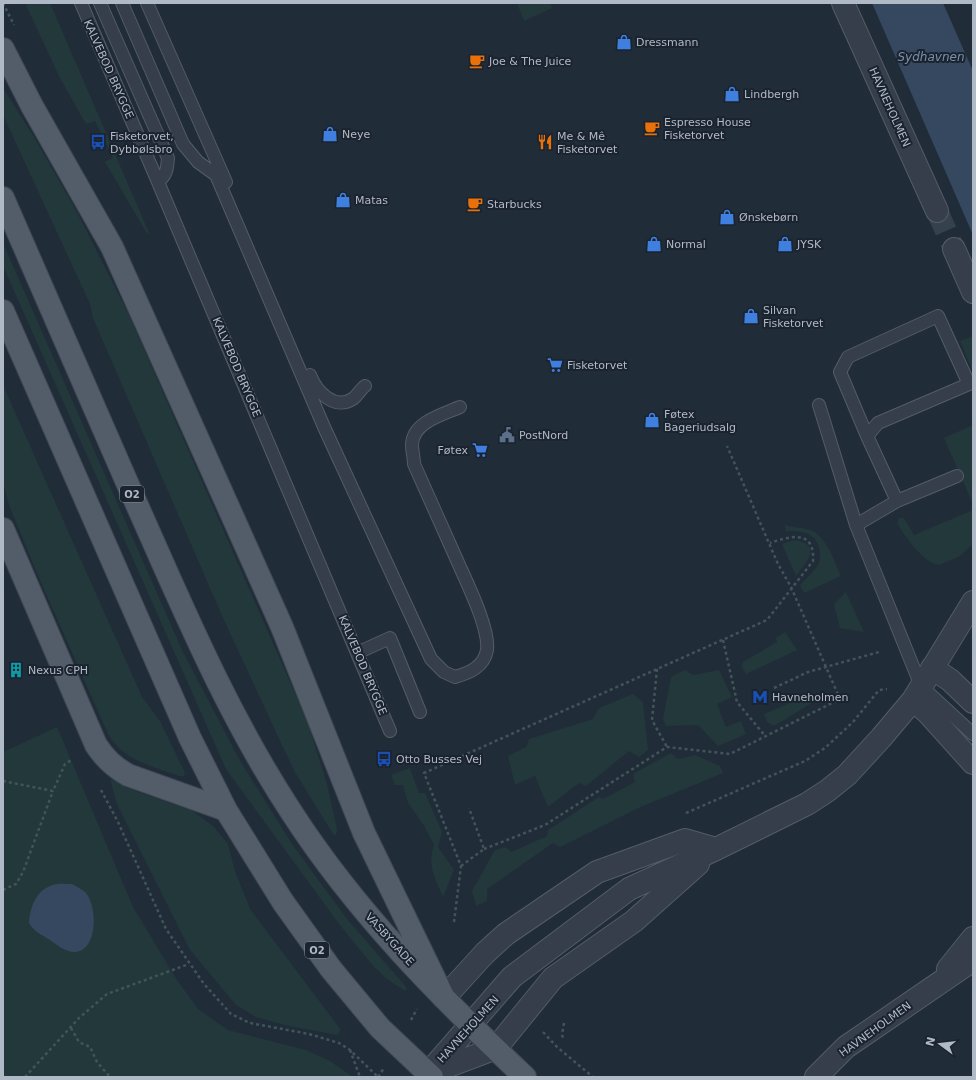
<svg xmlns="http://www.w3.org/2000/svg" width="976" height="1080" font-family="'DejaVu Sans',sans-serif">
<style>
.green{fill:#23383a}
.water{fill:#354860}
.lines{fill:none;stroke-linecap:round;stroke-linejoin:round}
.street-tunnel{stroke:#36414e;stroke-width:22;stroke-dasharray:22 11;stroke-linecap:butt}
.lane-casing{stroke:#535c67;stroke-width:14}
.street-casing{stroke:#535c67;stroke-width:24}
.primary-casing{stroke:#3e4753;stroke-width:24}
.path{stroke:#415558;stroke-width:2.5;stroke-dasharray:3 3;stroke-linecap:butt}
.lane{stroke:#353e4a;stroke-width:12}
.street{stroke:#353e4a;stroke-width:22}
.primary{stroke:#535d6a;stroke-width:22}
.labels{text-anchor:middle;stroke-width:4;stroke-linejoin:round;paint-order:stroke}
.shield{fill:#1a232e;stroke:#838c98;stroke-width:1}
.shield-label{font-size:10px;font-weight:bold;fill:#b0b9c6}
.poi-label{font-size:11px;fill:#b0b9c6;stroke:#1a232e;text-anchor:start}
.street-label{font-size:11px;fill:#b0b9c6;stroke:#1a232e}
.water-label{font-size:12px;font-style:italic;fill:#7890ae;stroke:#1a232e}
</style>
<rect width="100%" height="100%" fill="#212c39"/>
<path class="green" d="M25 3H50L150 235 146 232 105 162 113 158 95 121 86 124 60 78Z
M517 3H550L552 8 524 21Z
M3 88 34 137 77 212 129 315 308 723 327 784 337 829 336 835 333 834 296 774 281 743 223 618 93 318 90 304 3 115Z
M3 243 182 650 239 759 292 844 347 919 407 988 405 991 387 979 374 967 339 924 226 769 3 266Z
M973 336V372L960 341Z
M3 385 142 697 160 721 185 773 184 776H179C154 767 122 760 108 734L36 571 9 505 3 482Z
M973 425V504L944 438Z
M973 510V544L960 556 939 565C923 563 905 536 897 523L899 518H904L914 535Z
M785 525C793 528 800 527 807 529 826 533 834 561 841 576L804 593 800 585C806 578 815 571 819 563 821 559 820 552 819 548 815 531 800 531 786 531Z
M794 540C824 544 806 563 796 576L782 544Z
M846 592 864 632 840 628 834 604Z
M785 632 797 650 746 674 742 667 743 662 777 642 776 638Z
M685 670 693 675 719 670 732 697 717 704 726 727 741 721 746 734 718 746 698 725 666 726 663 719 671 677Z
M813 693 815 701 774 726 767 722 764 714Z
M633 694 643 702 648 750 639 757 629 751 586 786 579 783 548 807 535 776 515 785 508 756 526 747 529 739 593 719 599 708Z
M57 727 133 907 175 977 198 1009 228 1030 306 1050 330 1061 353 1077H3V752Z
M671 753 678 759 695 755 720 766 723 773 636 809 560 847 553 843 487 889V901L476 906 472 891 495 850 506 847 511 852 547 836 548 830 599 797 603 799 635 782 633 774Z
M410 768 419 793H425L442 832 438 847 454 870 443 897C435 879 427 865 434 845L425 827 408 803 403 785H395L391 775Z
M110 779 138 792 193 811 214 827 228 844 235 871 250 909 341 1030 337 1035 285 1025 256 1017 236 1005 190 950 117 804Z"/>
<path class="water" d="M872 3H943L973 71V235Z
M72 884C76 886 81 889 85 892 98 905 98 951 75 952 65 952 57 945 50 940 42 935 33 931 29 923 30 907 36 890 53 885 58 883 66 884 72 884Z"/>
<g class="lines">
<path class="street-tunnel" d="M937 211 954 249"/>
<defs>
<path id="lane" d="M81 3 158 182 390 731
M100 3 168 158C167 169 167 174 158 182
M122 3 183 144 198 162 216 175 324 427 431 659 444 672 455 677C469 673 484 667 487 650 490 628 465 579 456 558 442 527 428 495 414 464 414 458 412 451 412 445 412 422 444 414 460 407
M147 3 226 182
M310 375C316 391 335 412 354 398 358 394 361 389 365 386
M819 405 856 525 921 686 973 734
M867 436 840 372 848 357 938 316 969 384 878 423 867 436 897 501
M856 525 897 501 957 476
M357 653 390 638 420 712"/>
<path id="street" d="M843 3 937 211
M954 249 973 292
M932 668 950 680 973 702
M913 700 928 713 973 763
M948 969 973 938
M444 998 485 953 506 934 597 872 685 840 716 849
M430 1073 496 1048 553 978 634 921 698 864
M425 1077 512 977 629 889 716 849 807 804 827 791 847 775 881 738 913 700 973 602
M816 1077 846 1047 973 960"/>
<path id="primary" d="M3 49 32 106 112 247 282 627 364 833 444 998
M3 198C53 312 102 427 153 541 194 634 236 728 292 813 356 912 439 996 525 1077
M3 311 190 738 226 810 283 902 331 969 380 1028 432 1077
M3 529 96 745C105 759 114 767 128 775L226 810"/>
</defs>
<use href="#lane" class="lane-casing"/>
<use href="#street" class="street-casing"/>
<use href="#primary" class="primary-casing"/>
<path class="path" d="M3 3 14 25
M723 640 737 702 766 737
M657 669 652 720 667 747
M774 688 808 672 879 652
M3 781 53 791 65 764 73 759
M101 790 118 822 166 929 204 984 231 1014 250 1023 309 1034 339 1043 350 1050 378 1077
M686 813 805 761 825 748 853 722 879 690 887 689
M484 849 545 825 667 747 730 754 840 699 791 587 778 564 727 446
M461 866 484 849 469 808
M3 890 16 884 23 872 53 791
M454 922 461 866 424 773 767 620 813 561C815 529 790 536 770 543
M411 1020 417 1009
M564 1023 562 1035 564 1040
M71 1028 79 1042 90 1047 97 1062 110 1077
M543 1032 557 1047 593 1077
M350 1050 360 1077
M3 1076 4 1077
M25 1077 79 1018 107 994 189 964
M378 1077 384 1068"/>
<use href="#lane" class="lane"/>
<use href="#street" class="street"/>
<use href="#primary" class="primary"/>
</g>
<defs>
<symbol id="shop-bare" viewBox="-9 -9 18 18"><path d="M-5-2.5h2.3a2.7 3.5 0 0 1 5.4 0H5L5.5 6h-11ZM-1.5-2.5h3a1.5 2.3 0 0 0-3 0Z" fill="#3f7fe0" stroke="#1a232e" stroke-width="2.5" paint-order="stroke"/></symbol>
<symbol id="cafe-bare" viewBox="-9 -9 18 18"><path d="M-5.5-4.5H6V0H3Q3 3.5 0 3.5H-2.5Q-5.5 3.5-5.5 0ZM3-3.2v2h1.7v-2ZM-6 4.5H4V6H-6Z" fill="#e8710a" stroke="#1a232e" stroke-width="2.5" paint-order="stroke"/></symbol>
<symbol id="bus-bare" viewBox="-9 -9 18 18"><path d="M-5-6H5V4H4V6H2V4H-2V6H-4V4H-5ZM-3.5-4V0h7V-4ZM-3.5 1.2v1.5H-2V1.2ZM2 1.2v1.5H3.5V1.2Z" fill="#1a4fb4" stroke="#1a232e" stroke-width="2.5" paint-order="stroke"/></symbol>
<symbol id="restaurant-bare" viewBox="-9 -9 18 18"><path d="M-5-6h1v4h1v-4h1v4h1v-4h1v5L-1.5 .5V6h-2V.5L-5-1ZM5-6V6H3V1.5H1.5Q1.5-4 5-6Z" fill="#e8710a" stroke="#1a232e" stroke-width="2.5" paint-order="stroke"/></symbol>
<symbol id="supermarket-bare" viewBox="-9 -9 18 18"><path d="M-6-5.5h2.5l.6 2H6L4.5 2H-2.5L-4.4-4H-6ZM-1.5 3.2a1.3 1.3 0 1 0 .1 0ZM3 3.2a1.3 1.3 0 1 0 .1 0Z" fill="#3f7fe0" stroke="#1a232e" stroke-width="2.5" paint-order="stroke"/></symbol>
<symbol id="civic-bare" viewBox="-9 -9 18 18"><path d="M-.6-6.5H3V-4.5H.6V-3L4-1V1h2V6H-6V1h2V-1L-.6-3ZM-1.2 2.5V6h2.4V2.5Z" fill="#5c6f8a" stroke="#1a232e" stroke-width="2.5" paint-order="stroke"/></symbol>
<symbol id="building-bare" viewBox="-9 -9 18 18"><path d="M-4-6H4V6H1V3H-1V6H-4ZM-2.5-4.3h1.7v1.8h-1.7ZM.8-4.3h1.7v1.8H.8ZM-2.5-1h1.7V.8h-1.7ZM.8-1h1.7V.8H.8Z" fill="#0f9aa8" stroke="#1a232e" stroke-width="2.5" paint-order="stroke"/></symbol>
<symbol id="metro-bare" viewBox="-9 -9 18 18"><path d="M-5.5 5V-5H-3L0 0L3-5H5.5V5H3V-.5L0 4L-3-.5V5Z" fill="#1a4fb4" stroke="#1a232e" stroke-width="2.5" paint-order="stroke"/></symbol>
</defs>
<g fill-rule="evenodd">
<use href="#shop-bare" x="613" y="31" width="22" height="22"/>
<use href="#cafe-bare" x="466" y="50" width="22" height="22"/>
<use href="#shop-bare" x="721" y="83" width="22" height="22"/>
<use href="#cafe-bare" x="641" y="117" width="22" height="22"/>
<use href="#shop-bare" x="319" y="123" width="22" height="22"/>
<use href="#bus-bare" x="87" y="131" width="22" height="22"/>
<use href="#restaurant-bare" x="534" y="131" width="22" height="22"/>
<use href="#shop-bare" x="332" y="189" width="22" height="22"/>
<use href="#cafe-bare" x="464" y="193" width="22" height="22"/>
<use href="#shop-bare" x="716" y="206" width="22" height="22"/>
<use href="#shop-bare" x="643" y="233" width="22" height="22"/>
<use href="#shop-bare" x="774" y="233" width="22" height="22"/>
<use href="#shop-bare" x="740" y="305" width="22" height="22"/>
<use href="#supermarket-bare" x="544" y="354" width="22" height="22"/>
<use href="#shop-bare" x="641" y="409" width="22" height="22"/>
<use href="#civic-bare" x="496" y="424" width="22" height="22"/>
<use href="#supermarket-bare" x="469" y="439" width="22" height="22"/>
<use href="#building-bare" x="5" y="659" width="22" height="22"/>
<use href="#metro-bare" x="749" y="686" width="22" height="22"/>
<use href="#bus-bare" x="373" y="748" width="22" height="22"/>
</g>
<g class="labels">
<g class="shield">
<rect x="120" y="486" width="24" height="16" rx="3"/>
<rect x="305" y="942" width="24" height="16" rx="3"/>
</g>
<g class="shield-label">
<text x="132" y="498">O2</text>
<text x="317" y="954">O2</text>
</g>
<g class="poi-label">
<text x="636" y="46">Dressmann</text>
<text x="489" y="65">Joe &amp; The Juice</text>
<text x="744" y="98">Lindbergh</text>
<text x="664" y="126">Espresso House<tspan x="664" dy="13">Fisketorvet</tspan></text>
<text x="342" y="138">Neye</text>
<text x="110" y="140">Fisketorvet,<tspan x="110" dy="13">Dybbølsbro</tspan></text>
<text x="557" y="140">Me &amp; Mê<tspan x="557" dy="13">Fisketorvet</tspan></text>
<text x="355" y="204">Matas</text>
<text x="487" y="208">Starbucks</text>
<text x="739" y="221">Ønskebørn</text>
<text x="666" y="248">Normal</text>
<text x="797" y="248">JYSK</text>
<text x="763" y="314">Silvan<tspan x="763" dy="13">Fisketorvet</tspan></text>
<text x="567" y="369">Fisketorvet</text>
<text x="664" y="418">Føtex<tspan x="664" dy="13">Bageriudsalg</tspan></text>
<text x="519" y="439">PostNord</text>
<text x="468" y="454" text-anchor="end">Føtex</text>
<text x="28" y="674">Nexus CPH</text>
<text x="772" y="701">Havneholmen</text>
<text x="396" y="763">Otto Busses Vej</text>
</g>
<g class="street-label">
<text transform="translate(109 69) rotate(66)" y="4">KALVEBOD BRYGGE</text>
<text transform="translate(890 107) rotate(66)" y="4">HAVNEHOLMEN</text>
<text transform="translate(237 367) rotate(67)" y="4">KALVEBOD BRYGGE</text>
<text transform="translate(363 665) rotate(67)" y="4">KALVEBOD BRYGGE</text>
<text transform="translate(390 939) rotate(48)" y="4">VASBYGADE</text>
<text transform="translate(468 1029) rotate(-48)" y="4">HAVNEHOLMEN</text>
<text transform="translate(875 1029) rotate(-36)" y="4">HAVNEHOLMEN</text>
</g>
<g class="water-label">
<text x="931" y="61">Sydhavnen</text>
</g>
</g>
<rect width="976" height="1080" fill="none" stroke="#b0b9c6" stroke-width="8"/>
<g transform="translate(940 1044) rotate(285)" stroke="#1a232e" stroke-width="3" paint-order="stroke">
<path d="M0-3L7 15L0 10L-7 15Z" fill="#b0b9c6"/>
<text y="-6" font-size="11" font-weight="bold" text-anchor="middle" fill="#b0b9c6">N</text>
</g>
</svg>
